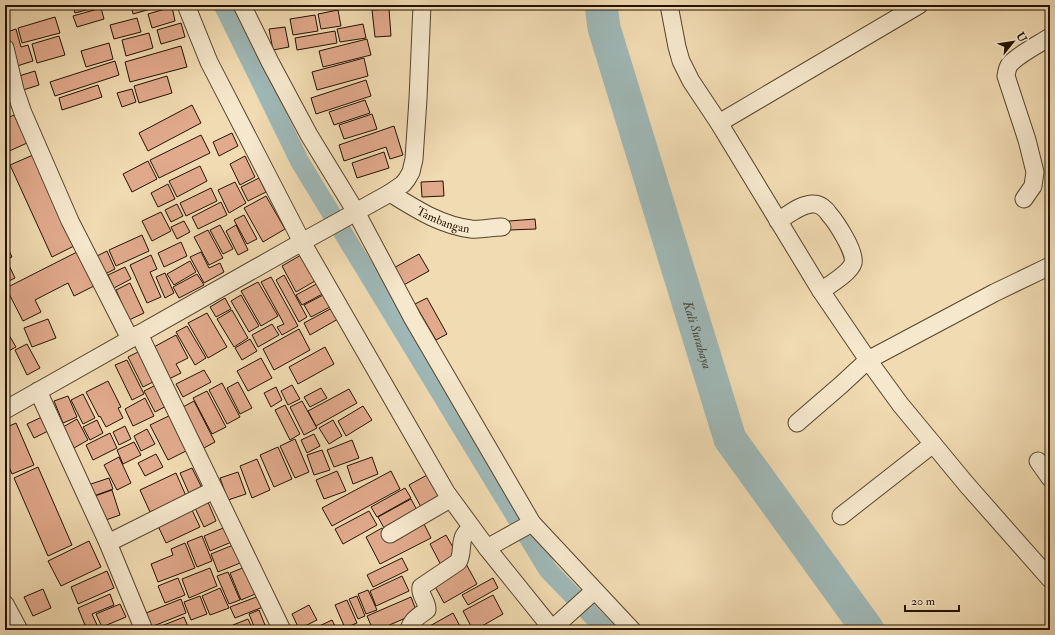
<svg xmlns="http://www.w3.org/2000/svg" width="1055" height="635" font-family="'IM FELL Double Pica',serif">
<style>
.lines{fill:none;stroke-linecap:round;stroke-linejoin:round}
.canal{stroke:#9fb8b7;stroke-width:19}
.river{stroke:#9fb8b7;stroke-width:33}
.building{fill:#e2aa8d;stroke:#231200}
.minor-casing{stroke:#56442c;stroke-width:19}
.minor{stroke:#f6e8cd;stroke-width:17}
.labels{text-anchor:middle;stroke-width:4;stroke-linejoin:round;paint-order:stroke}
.street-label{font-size:12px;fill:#231200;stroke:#f6e8cd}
.water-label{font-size:13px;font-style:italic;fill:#4e4c40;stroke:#f6e8cd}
</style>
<rect width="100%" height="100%" fill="#f1dbb2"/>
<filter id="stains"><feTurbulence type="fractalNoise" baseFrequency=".005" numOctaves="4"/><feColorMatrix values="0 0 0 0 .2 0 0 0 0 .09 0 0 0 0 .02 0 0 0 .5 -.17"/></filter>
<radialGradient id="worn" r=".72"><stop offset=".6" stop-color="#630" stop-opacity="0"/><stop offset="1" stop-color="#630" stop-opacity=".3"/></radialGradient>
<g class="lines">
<path class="canal" d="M223 5 300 162 548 570 606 630"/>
<path class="river" id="s1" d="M601 5 604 28 730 439 868 630"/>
</g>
<path class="building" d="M73 5H96L97 7 75 13Z
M131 5H165L133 14Z
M172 7 175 21 152 28 148 14Z
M101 8 104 19 77 27 73 16Z
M389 9 391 36 375 37 372 10Z
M338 10 341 26 321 29 318 14Z
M315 15 318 31 293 35 290 19Z
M55 17 60 33 22 43 18 28Z
M137 18 141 32 114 39 110 25Z
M181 23 185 37 161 44 157 30Z
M363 24 366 38 340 42 337 29Z
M285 27 289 47 273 50 269 29Z
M16 29 21 47 28 45 33 61 17 66 7 32Z
M335 31 337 43 297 50 295 38Z
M149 33 153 48 126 56 122 40Z
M59 36 65 55 37 63 32 44Z
M367 39 371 55 323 67 319 51Z
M109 43 113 59 86 67 81 51Z
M181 46 187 67 130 82 125 62Z
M364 58 368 76 317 90 312 72Z
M115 61 119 75 55 96 50 82Z
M35 71 39 85 23 90 19 76Z
M167 76 172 93 139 103 134 86Z
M366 80 371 96 316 114 311 98Z
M98 85 102 97 62 110 59 98Z
M132 89 136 102 122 107 117 93Z
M365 100 370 113 334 125 329 112Z
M192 105 201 123 148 151 139 133Z
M372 114 377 129 344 139 339 125Z
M14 115 27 143 5 153V119Z
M394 126 403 155 390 159 386 147 344 161 339 145Z
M232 133 238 146 219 156 213 142Z
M201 135 210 153 159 178 150 160Z
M384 152 389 168 357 178 352 163Z
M33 155 74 246 52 257 10 165Z
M245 156 255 177 240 185 230 164Z
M148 161 157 179 132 192 123 174Z
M200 166 207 181 177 197 169 181Z
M259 178 266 192 248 201 241 187Z
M443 181 444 196 422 197 421 182Z
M235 182 246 203 229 213 218 190Z
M168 184 175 199 158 207 151 193Z
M211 188 217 201 186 216 180 203Z
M266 196 285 229 263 242 244 208Z
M221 202 227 215 198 229 192 217Z
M177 204 183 216 171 222 165 210Z
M161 212 171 231 152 241 142 221Z
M244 215 257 239 247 244 234 220Z
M535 219 536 229 509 230V221Z
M184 221 190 232 177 239 171 227Z
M220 225 233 249 223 254 210 230Z
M236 225 248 250 238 255 226 231Z
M208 230 223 258 209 265 194 237Z
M142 235 149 251 116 266 109 250Z
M5 242 12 257 5 260Z
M181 242 187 256 164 267 158 253Z
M107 251 115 269 105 274 97 256Z
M77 252 94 286 74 296 68 283 35 300 41 312 23 321 6 288Z
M201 252 209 268 220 263 224 272 204 283 190 257Z
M419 254 429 271 400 287 390 270Z
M151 255 157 269 150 272 161 297 147 303 130 265Z
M301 255 315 281 296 292 282 266Z
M7 261 15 278 5 283V262Z
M190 261 196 272 174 285 167 274Z
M125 267 131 279 114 288 108 275Z
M165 273 174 293 165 298 156 277Z
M197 274 204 285 179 298 173 287Z
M284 275 307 317 299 322 276 280Z
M271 277 298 326 282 335 277 327 284 324 261 282Z
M258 282 278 316 261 326 241 291Z
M320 282 326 292 302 305 296 295Z
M130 283 144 313 129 320 116 290Z
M325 294 332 306 311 317 304 305Z
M241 295 259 326 249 332 231 301Z
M225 298 231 309 216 317 210 307Z
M427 298 447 334 436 340 415 304Z
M332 308 338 319 310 335 304 323Z
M232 310 248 338 234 347 217 319Z
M207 313 227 347 208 358 188 323Z
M48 319 56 338 32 347 24 328Z
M272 324 279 335 258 347 252 335Z
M187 326 206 358 195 365 176 332Z
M5 328 16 347 5 353Z
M299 329 310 350 274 370 263 349Z
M176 335 188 358 176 364 181 373 169 379 152 348Z
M250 339 257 351 242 360 235 348Z
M27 344 40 368 27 375 15 350Z
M325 347 334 364 298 384 289 367Z
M144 349 159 379 143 387 128 357Z
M261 358 272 378 248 391 237 371Z
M127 360 144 394 132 400 115 365Z
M204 370 211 382 183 397 176 384Z
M108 381 121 407 118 408 123 418 106 427 100 416 99 417 86 392Z
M162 382 172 403 155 412 144 391Z
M238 382 252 408 240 414 227 388Z
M222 383 240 417 227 424 209 390Z
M292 385 300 399 288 405 281 391Z
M276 387 282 400 271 407 264 393Z
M321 388 327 398 310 407 304 397Z
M349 389 357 403 316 426 308 411Z
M207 391 226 427 212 434 193 398Z
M83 394 95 418 83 424 71 400Z
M68 396 77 417 63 423 54 401Z
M145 398 154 416 133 426 125 409Z
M194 401 215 442 204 448 183 407Z
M302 401 317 428 304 435 290 407Z
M285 405 300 434 290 440 275 410Z
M363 406 372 420 346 436 338 421Z
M175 413 192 448 168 460 150 425Z
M44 416 50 430 34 438 27 424Z
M77 419 88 440 74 448 63 427Z
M97 420 103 433 90 440 83 427Z
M333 420 342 436 329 444 319 428Z
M16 423 34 465 12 474 5 457V428Z
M125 426 131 439 119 445 113 432Z
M147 429 155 444 141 451 134 436Z
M110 433 117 448 93 460 86 445Z
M314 434 320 446 307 453 301 440Z
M295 439 309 472 295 478 280 446Z
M352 440 359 458 334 467 327 450Z
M134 442 141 455 123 464 117 450Z
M278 447 292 479 274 487 260 455Z
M322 450 330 470 314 475 307 455Z
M156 454 163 467 145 476 138 463Z
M119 457 131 483 117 490 104 465Z
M372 457 378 474 353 484 347 466Z
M257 459 270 490 252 498 240 466Z
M38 467 72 545 48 556 14 478Z
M192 468 204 492 191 498 180 473Z
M337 471 346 491 324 499 316 480Z
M391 471 400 489 332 526 322 508Z
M238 472 246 494 228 500 220 478Z
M176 473 186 496 150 512 140 490Z
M427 475 439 497 421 507 409 485Z
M109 478 113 489 91 497 88 485Z
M405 488 411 498 377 517 371 507Z
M112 490 120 515 103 521 95 496Z
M411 499 417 510 384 528 378 517Z
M208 502 216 521 204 527 195 508Z
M192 510 200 527 166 543 158 526Z
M369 511 377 525 343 544 335 529Z
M423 522 431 538 380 564 366 537 382 528 388 541Z
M228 526 234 541 210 551 204 536Z
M446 535 459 558 442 567 430 544Z
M202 536 212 561 197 567 187 542Z
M89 541 101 567 61 586 48 561Z
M185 543 195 568 158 582 151 564 173 555 171 549Z
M238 543 245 561 218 572 211 554Z
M402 558 408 570 373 587 367 575Z
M465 562 477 584 444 603 432 581Z
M250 565 260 592 241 600 230 573Z
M210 568 217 586 189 598 182 579Z
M107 571 114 588 78 604 71 587Z
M228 572 240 600 229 604 217 576Z
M402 576 409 591 376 606 370 591Z
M178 578 185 595 165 603 158 586Z
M493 578 498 588 468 605 462 595Z
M220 588 229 608 210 615 202 596Z
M43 589 51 608 33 616 24 597Z
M368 590 377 610 366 614 358 594Z
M110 594 114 605 92 614 98 627 90 630H87L78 608Z
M493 595 503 614 475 630H473L463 611Z
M200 596 207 614 191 620 184 602Z
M259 596 263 607 235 618 230 607Z
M357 596 365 616 358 619 349 599Z
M411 597 417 613 378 630H373L367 616Z
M181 599 186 613 151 627 146 613Z
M347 600 357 623 345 628 335 605Z
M120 604 126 617 102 627 96 614Z
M309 605 317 620 299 629 292 614Z
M259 610 265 625 255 629 249 614Z
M453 613 461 628 457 630H430L428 627Z
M184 617 189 629 187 630H156V628Z
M248 619 253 630H235L233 625Z
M332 620 337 630H311Z"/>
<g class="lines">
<defs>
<g id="minor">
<path d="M186 5 209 62 302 242 446 492 487 548 553 630"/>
<path d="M242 5 270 62 309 135 356 212 413 319 532 523 632 630"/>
<path d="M669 5 677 47 681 61 691 81 719 123 821 291 868 360 900 404 967 485 1050 579"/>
<path d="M5 48 15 90 23 113 70 221 121 321 130 339"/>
<path d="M719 123 919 5"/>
<path id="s2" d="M390 193C416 209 440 225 471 229 481 230 492 227 502 227"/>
<path d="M1024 199 1033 186 1035 172 1027 140 1006 76C1007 71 1007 68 1010 64 1019 54 1039 44 1050 37"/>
<path d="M778 221C788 215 802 203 814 204 820 204 826 209 829 214 836 222 856 252 853 263 850 273 829 285 821 291"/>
<path d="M139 334 282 630"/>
<path d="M38 391 108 543 144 630"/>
<path d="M5 410 302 242 390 193 403 184 407 179 411 172 414 159 418 99 422 5"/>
<path d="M797 423 841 385 868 360 994 293 1050 266"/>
<path d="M1038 461 1050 478"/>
<path d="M841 516 933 444"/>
<path d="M390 534 450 499"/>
<path d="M108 543 214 490"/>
<path d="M487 548 532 523"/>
<path d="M5 604 19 630"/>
<path d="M552 629 594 591"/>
<path d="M409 630C411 620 419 616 427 610 428 602 419 595 421 587L458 562C463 554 460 547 463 538 464 534 468 531 471 527"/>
</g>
</defs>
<use href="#minor" class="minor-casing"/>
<use href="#minor" class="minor"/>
</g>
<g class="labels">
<g class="street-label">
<text dy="4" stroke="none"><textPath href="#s2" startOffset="60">Tambangan</textPath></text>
</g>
<g class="water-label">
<text dy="5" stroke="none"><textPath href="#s1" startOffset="344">Kali Surabaya</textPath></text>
</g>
</g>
<rect width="1055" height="635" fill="none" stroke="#f1dbb2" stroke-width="20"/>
<rect x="6" y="6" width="1043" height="623" fill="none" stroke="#231200" stroke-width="2"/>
<rect x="10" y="10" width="1035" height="615" fill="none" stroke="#231200"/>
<g transform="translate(1013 42) rotate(60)" stroke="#f6e8cd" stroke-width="3" paint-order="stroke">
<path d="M0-3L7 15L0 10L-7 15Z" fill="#231200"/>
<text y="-6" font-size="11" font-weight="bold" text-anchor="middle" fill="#231200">U</text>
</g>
<path d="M905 605v6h54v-6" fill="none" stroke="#231200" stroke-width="2"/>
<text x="911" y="605" font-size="12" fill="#231200" stroke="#f6e8cd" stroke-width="3" paint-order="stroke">20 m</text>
<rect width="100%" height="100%" filter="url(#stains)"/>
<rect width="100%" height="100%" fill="url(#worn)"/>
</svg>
